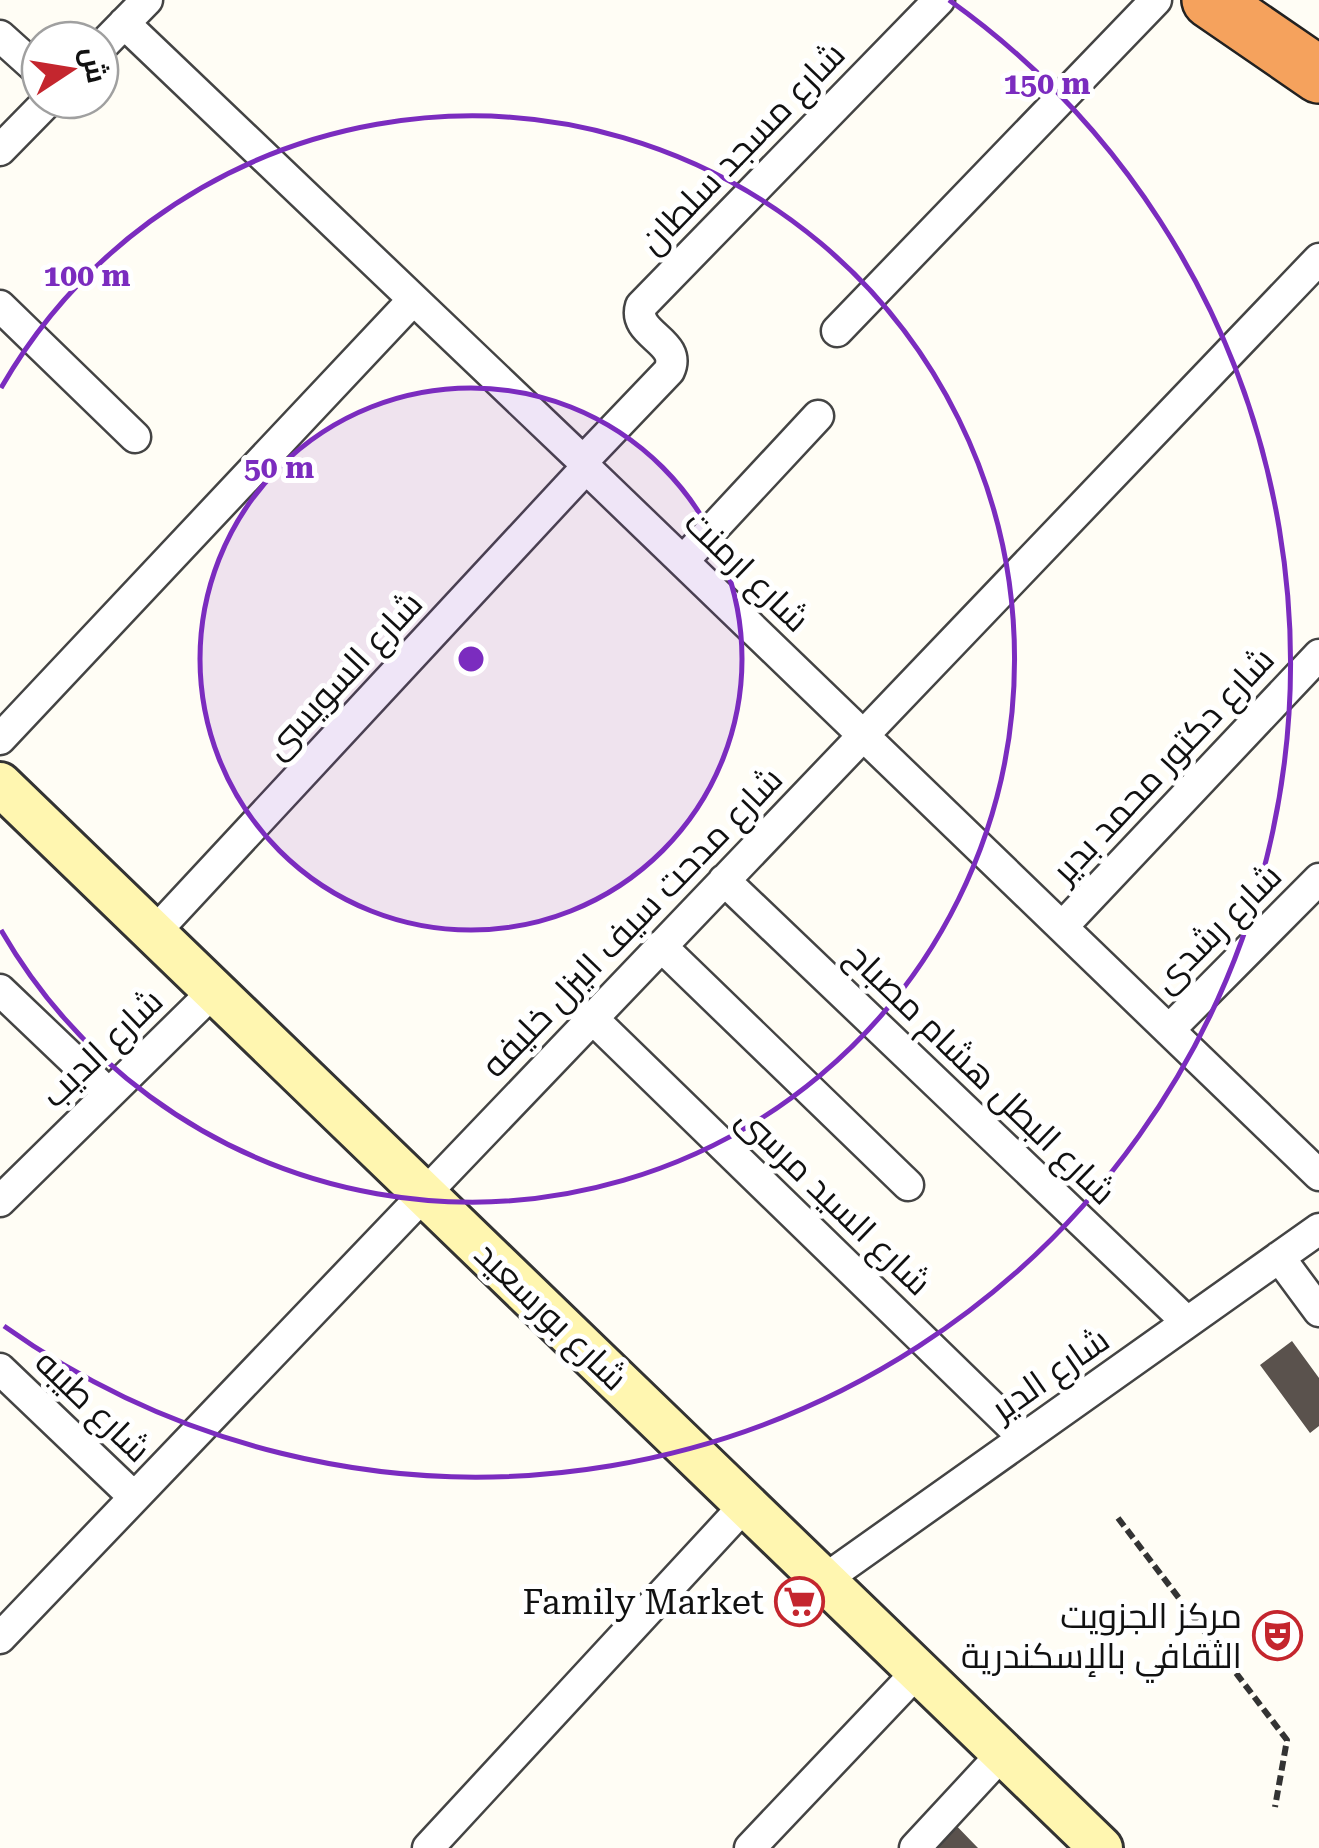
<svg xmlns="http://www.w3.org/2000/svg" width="1319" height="1848" font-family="'Roboto Serif',Cairo,serif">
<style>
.building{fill:#5a524d}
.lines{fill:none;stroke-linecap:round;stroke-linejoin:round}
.street-casing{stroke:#444;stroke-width:35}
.secondary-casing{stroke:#333;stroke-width:48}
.highway-casing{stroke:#222;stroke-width:60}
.path{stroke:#333;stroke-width:6;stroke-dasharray:10 5;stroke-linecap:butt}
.street{stroke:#fff;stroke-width:30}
.secondary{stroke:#fff6b0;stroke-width:42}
.highway{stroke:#f5a25d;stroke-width:55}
.ring{fill:none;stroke:#7b2cbf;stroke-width:5}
.labels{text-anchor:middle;stroke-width:10;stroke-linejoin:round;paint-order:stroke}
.street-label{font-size:35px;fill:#111;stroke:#fff}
.poi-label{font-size:35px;fill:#111;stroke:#fff;text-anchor:end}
.centre{fill:#7b2cbf;stroke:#fff;stroke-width:5}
.ring-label{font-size:30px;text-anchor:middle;font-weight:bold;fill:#7b2cbf;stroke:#fff;stroke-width:10;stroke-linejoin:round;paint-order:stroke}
</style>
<rect width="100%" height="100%" fill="#fffdf5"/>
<path class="building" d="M1292 1341 1319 1378V1426L1310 1433 1260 1365Z
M946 1815 978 1848H924Z"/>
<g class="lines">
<defs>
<path id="street" d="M124 23 583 461 586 468 1319 1175
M0 36 40 72
M100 48 147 0
M0 150 49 100
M0 306 135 437
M837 331 1156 0
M583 461 669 371C683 341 632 335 641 306L939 0
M683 561 818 416
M0 739 413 300
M724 880 1187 1322
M1062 927 1319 655
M154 933 586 468
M661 946 908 1185
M0 990 109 1094
M592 1018 1024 1438
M1169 1030 1319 879
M0 1201 214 991
M1279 1257 1319 1311
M0 1369 134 1497
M824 1580 1319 1229
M0 1638 1319 259
M428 1848 746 1504
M750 1848 918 1671
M915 1848 1003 1753"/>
<path id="secondary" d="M0 784 1101 1848"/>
<path id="highway" d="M1210 0 1319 75"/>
</defs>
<use href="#street" class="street-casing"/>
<use href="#secondary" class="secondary-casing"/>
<use href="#highway" class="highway-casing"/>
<path class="path" d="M1118 1518 1287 1740 1275 1807"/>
<use href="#street" class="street"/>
<use href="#secondary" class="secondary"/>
<use href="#highway" class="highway"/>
</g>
<circle cx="471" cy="659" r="271" fill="#7b2cbf" fill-opacity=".12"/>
<g class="ring">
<circle cx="471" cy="659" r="271"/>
<path d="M1 388A543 543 0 1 1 1 930"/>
<path d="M949 0A814 814 0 0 1 4 1326"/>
</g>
<defs>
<symbol id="supermarket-ring" viewBox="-11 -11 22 22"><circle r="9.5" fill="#fff" stroke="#c4262e" stroke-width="1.5"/><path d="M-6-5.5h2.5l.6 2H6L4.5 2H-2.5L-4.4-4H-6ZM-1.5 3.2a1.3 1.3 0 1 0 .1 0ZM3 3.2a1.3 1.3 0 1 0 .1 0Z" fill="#c4262e"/></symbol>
<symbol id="theatre-ring" viewBox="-11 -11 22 22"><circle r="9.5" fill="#fff" stroke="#c4262e" stroke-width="1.5"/><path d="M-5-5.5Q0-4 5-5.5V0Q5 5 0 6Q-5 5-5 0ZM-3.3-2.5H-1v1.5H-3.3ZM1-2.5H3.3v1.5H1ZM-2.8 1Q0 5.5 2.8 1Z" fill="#c4262e"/></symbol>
</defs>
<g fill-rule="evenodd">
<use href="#supermarket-ring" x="772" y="1574" width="55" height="55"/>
<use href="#theatre-ring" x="1250" y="1608" width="55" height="55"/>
</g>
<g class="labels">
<g class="street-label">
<text transform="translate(742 148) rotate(-46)" y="12">شارع مسجد سلطان</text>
<text transform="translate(747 571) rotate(44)" y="12">شارع ارمنت</text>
<text transform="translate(343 675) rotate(-47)" y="12">شارع السويسى</text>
<text transform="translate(1163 765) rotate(-47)" y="12">شارع دكتور محمد بدير</text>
<text transform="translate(632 922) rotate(-46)" y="12">شارع مدحت سيف اليزل خليفه</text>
<text transform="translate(1217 928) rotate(-45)" y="12">شارع رشدى</text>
<text transform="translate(102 1048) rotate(-44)" y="12">شارع الديب</text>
<text transform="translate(981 1074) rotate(44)" y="12">شارع البطل هشام مصباح</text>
<text transform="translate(834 1201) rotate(44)" y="12">شارع السيد مرسى</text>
<text transform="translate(551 1316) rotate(44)" y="12">شارع بورسعيد</text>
<text transform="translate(1050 1374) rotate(-35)" y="12">شارع الدير</text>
<text transform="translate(93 1406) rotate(44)" y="12">شارع طيبه</text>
</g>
<g class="poi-label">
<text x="764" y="1614">Family Market</text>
<text x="1242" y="1628">مركز الجزويت<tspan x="1242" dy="40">الثقافي بالإسكندرية</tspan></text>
</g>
</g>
<circle cx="471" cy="659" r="15" class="centre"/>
<g class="ring-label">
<text x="1047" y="94">150 m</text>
<text x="87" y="286">100 m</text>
<text x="279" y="478">50 m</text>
</g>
<g transform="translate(70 70) rotate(78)"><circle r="48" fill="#ffffff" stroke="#a0a0a0" stroke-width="2.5"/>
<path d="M0-8L18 38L0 25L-18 38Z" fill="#c4262e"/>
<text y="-15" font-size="28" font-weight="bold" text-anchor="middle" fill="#111111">ش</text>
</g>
</svg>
